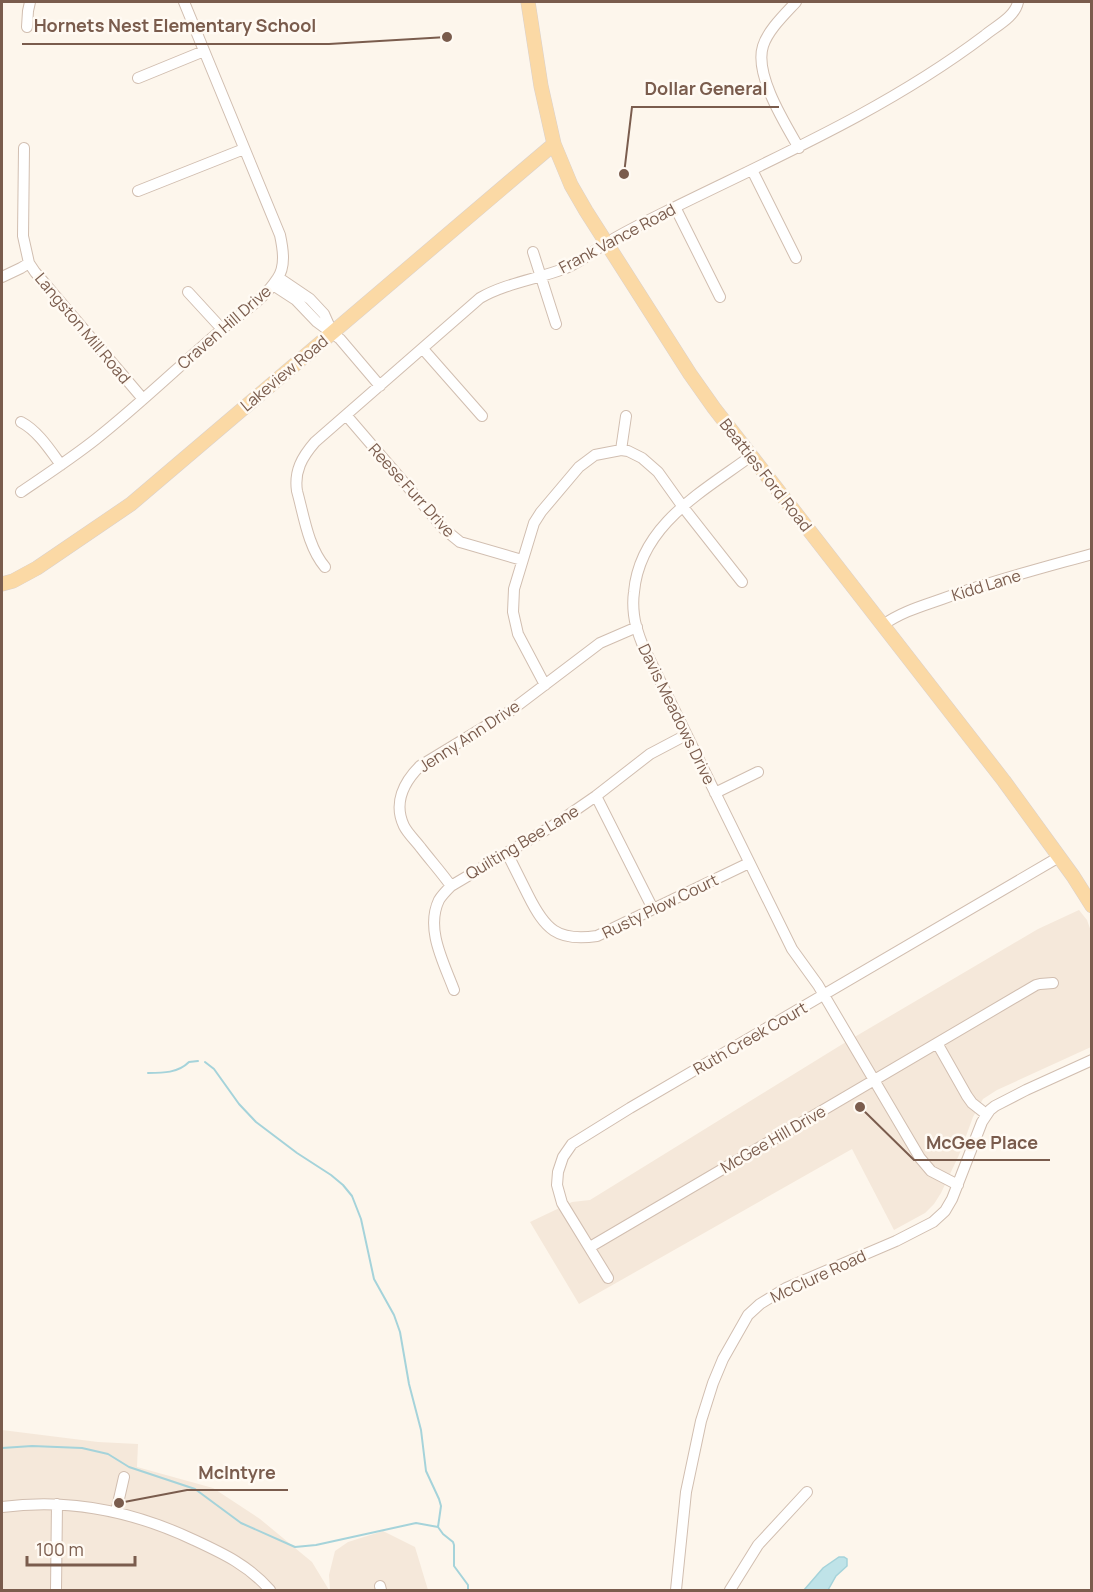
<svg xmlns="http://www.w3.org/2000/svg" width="1093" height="1592" font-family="Manrope,sans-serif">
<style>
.residential{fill:#f5e8da}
.water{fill:#bfe3e8;stroke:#a5d3da;stroke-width:1.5}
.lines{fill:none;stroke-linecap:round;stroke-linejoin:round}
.stream{stroke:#a5d3da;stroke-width:2}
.minor-casing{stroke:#d1beb0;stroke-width:12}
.major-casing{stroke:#dad1cd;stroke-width:15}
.minor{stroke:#fff;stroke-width:10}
.major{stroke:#fbd9a5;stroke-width:14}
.labels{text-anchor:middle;stroke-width:5;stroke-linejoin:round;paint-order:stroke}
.street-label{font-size:16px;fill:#7a5c4d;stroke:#fffaf3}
.leader{fill:none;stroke:#7a5c4d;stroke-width:2}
.callout-dot{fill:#7a5c4d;stroke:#fffaf3;stroke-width:2}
.callout-label{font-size:18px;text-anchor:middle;font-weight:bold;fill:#7a5c4d;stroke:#fffaf3;stroke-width:5;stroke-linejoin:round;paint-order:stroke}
</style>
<rect width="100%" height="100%" fill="#fdf6ec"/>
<path class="residential" d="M1079 910 1087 920 1092 934 1091 1047 997 1090 983 1099 973 1117 959 1155 941 1193 934 1204 925 1213 894 1230 852 1149 579 1304 530 1222 572 1202 590 1200 841 1045 1038 929Z
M2 1430 98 1442 138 1444 137 1467 213 1488 260 1519 312 1562 329 1590H2Z
M383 1531 415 1547 428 1590H330L329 1575 335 1551 348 1542Z"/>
<path class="water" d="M839 1557H844L847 1559V1566L836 1576 828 1590H804L823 1568Z"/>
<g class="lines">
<path class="stream" d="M205 1062 214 1069 239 1104 256 1122 297 1153 331 1175 343 1185 352 1196 361 1219 374 1279 394 1315 400 1332 409 1384 421 1430 426 1471 439 1499 441 1506 438 1527 443 1534 453 1542 454 1545V1566L468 1585V1590
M148 1073C163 1073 178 1073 189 1062L198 1061
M2 1448 32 1446 82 1448 108 1454 129 1467 195 1489 241 1523 295 1547 316 1545 416 1523 438 1527"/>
<defs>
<path id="minor" d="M796 2C785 14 768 30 763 46 754 74 784 122 799 148
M27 27 28 11 30 2
M138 78 204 51
M24 148 23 236 29 263 35 272 143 399
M752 170 796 258
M138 191 244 149
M675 207 720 297
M533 252 556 324
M2 277 21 268 29 263
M279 278 310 299 324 314 332 332
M273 285 296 300 317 322 340 339 380 386
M188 292 222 329
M423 349 482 416
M346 415 444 529 460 542 522 560
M21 422C38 431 50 450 61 465
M621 450 626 416
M751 456C702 492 640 525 634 592 633 599 633 607 634 615 635 625 639 636 643 646L792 949 818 985 920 1158 931 1171 958 1185
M21 492C46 475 72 458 96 439 139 405 178 367 220 331 238 315 263 301 277 279 286 267 283 249 280 235L184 2
M325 567C308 547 304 516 297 491 294 471 302 457 315 442L480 298C506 283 538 279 566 268 580 262 592 252 605 244 624 232 645 222 665 212 774 158 886 110 984 36 996 26 1015 17 1018 2
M883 625C901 612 922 606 942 599 991 581 1042 568 1092 554
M545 685 518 634 513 612 514 589 534 523 541 512 579 467 595 455 621 450 628 451 642 458 658 472 683 507 742 582
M715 793 758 772
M596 796 653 909
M507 853C514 867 521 881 528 895 545 929 557 942 597 936L749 863
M451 886C442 873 431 861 421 848 416 841 408 834 404 826 393 803 404 782 420 766L509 712 600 643 637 627
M454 990C444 963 425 929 439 900 442 895 447 890 451 886L554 825 596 796 650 754 686 735
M937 1043 967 1096 972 1103 986 1114
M590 1247 1036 985 1040 984 1053 983
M608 1278 562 1203 557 1185 558 1172 563 1157 572 1144 630 1108 1059 857
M2 1507C69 1498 133 1511 194 1540 224 1554 248 1565 270 1590
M116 1512 124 1477
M380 1586 381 1590
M56 1590 57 1504
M676 1590 686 1492 701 1421 713 1383 723 1359 748 1315 760 1304 786 1288 896 1241 933 1222 945 1211 952 1199 982 1122 990 1110 995 1106 1026 1090 1092 1060
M730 1590 758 1545 807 1492"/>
<path id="major" d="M528 2 541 86 554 144 571 185 586 211 690 374 714 408 1004 781 1073 876 1092 906
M2 584 13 581 37 568 131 504 554 144"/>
</defs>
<use href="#minor" class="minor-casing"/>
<use href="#major" class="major-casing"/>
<use href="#minor" class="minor"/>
<use href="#major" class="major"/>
</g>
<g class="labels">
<g class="street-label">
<text transform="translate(617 238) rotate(-28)" y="6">Frank Vance Road</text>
<text transform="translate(224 327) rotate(-41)" y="6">Craven Hill Drive</text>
<text transform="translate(83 328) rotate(50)" y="6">Langston Mill Road</text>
<text transform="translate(284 373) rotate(-40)" y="6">Lakeview Road</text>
<text transform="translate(766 475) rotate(52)" y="6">Beatties Ford Road</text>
<text transform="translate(412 490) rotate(48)" y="6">Reese Furr Drive</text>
<text transform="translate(986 585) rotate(-17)" y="6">Kidd Lane</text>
<text transform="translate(677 714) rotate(64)" y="6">Davis Meadows Drive</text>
<text transform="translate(469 736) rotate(-33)" y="6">Jenny Ann Drive</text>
<text transform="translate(522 842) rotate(-31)" y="6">Quilting Bee Lane</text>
<text transform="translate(660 906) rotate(-26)" y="6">Rusty Plow Court</text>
<text transform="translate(750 1038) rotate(-30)" y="6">Ruth Creek Court</text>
<text transform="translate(773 1139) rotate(-30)" y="6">McGee Hill Drive</text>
<text transform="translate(818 1276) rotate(-25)" y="6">McClure Road</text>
</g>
</g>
<path class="leader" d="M447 37L329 44H22M624 174L632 107H779M860 1107L914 1160H1050M119 1503L187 1490H288"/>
<g class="callout-dot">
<circle cx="447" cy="37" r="6"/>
<circle cx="624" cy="174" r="6"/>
<circle cx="860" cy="1107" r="6"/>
<circle cx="119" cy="1503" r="6"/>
</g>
<g class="callout-label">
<text x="175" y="32">Hornets Nest Elementary School</text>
<text x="706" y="95">Dollar General</text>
<text x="982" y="1149">McGee Place</text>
<text x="237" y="1479">McIntyre</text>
</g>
<rect width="1093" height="1592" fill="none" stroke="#7a5c4d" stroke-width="6"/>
<path d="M27 1556v9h108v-9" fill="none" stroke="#7a5c4d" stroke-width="3"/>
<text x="36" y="1556" font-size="18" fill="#7a5c4d" stroke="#fffaf3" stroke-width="4.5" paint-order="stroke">100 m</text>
</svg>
